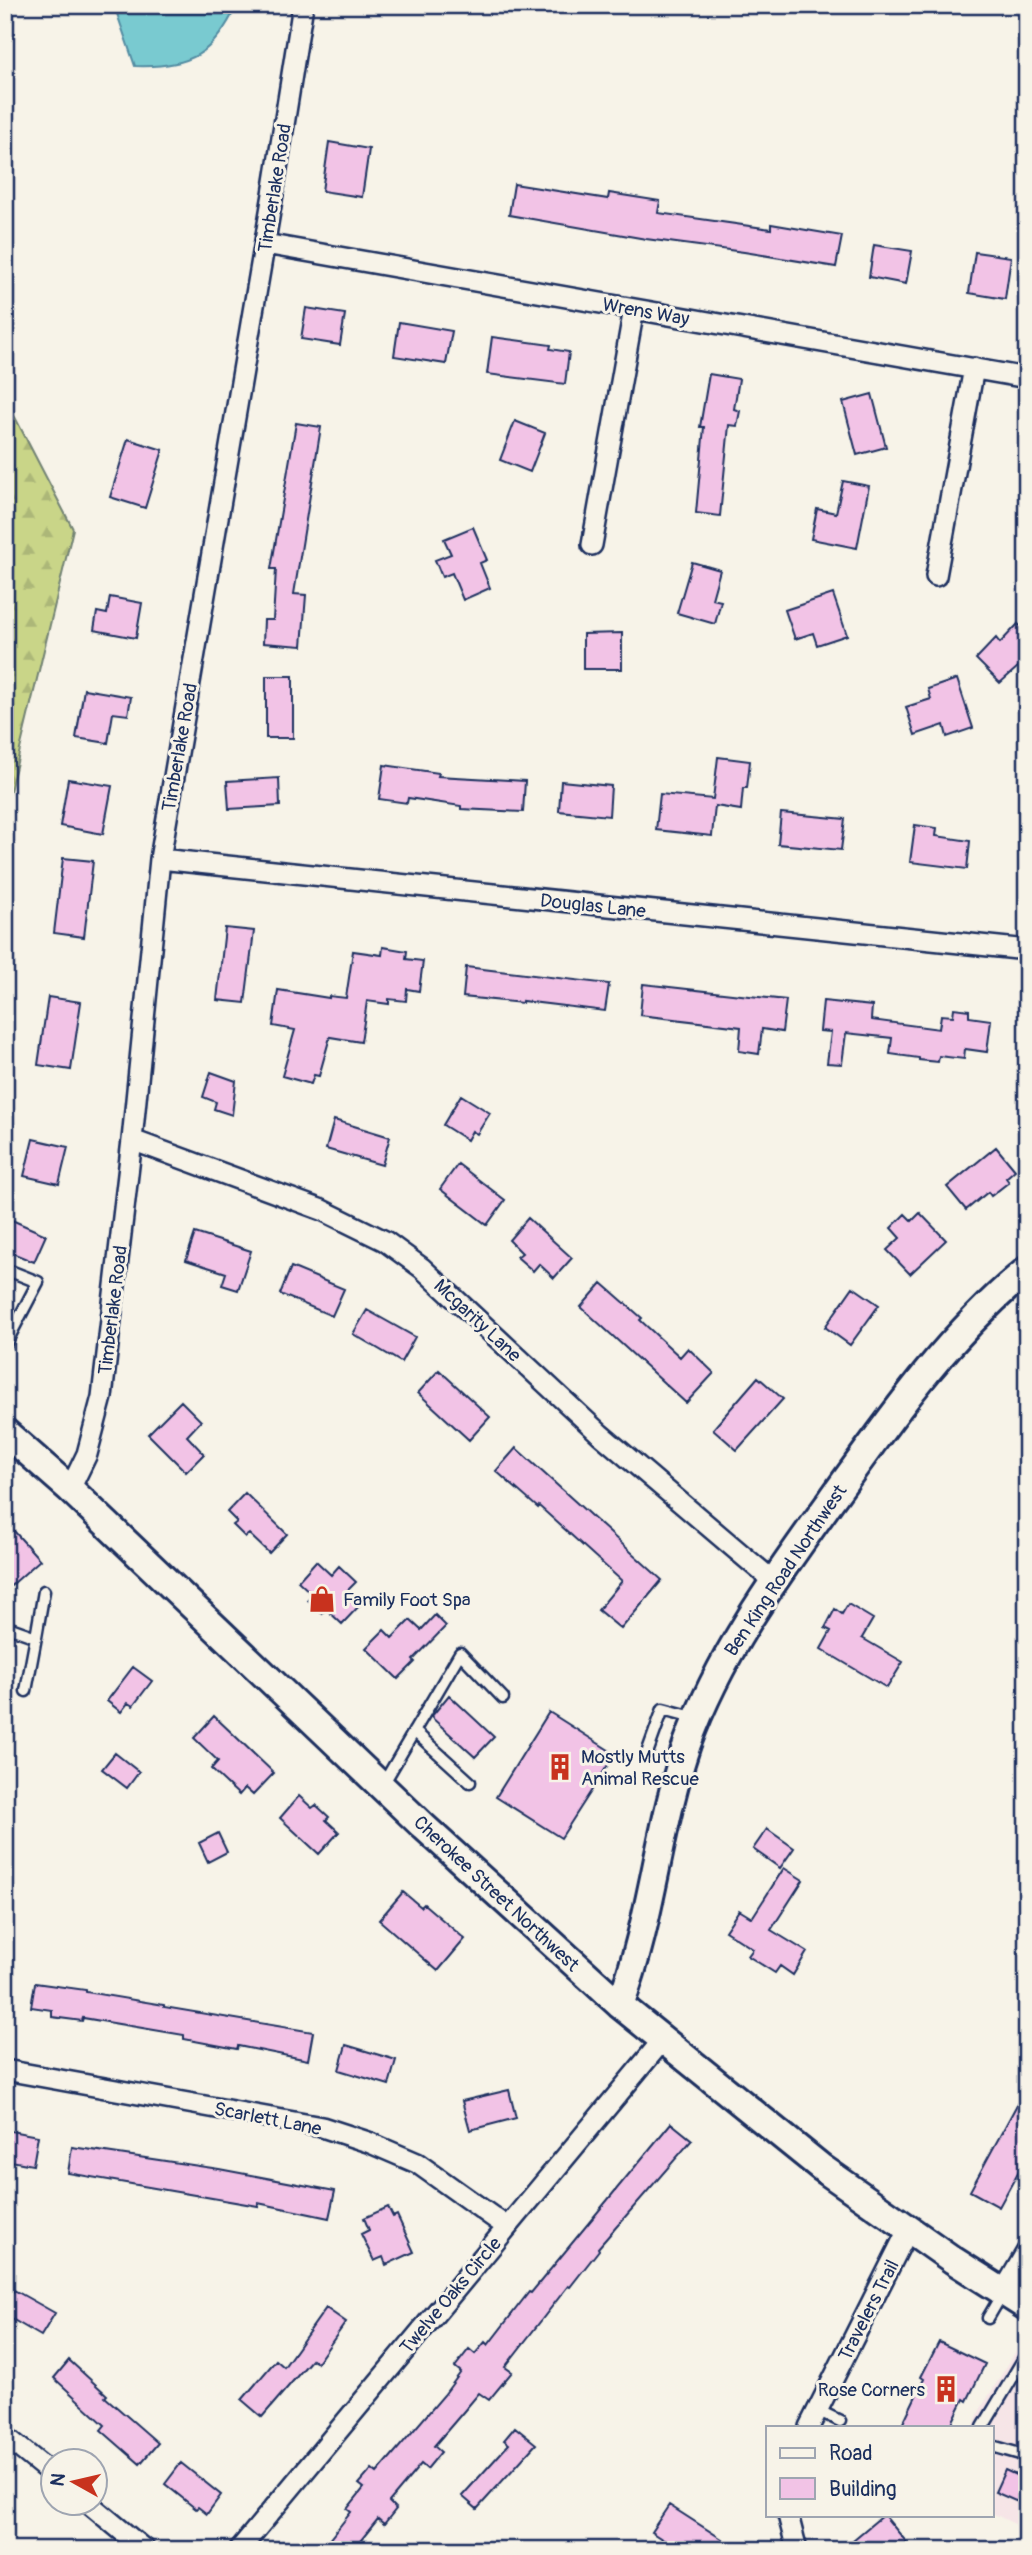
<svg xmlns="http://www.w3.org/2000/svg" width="1032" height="2555" font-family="Pangolin,sans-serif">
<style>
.built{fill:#f6e5e7}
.forest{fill:url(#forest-firs);stroke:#728273;stroke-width:2}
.water{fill:#79cad0;stroke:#538ca2;stroke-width:2}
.building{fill:#f2c3e6;stroke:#1b2f5e;stroke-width:2}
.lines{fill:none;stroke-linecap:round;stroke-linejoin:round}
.lane-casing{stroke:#1b2f5e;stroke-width:15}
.street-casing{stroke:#1b2f5e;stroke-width:24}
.secondary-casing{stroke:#1b2f5e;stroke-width:32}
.lane{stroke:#f7f3e8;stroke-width:10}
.street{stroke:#f7f3e8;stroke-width:19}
.secondary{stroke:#f7f3e8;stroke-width:26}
.labels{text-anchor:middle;stroke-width:6;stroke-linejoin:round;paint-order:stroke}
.street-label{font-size:19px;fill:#1b2f5e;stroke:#f7f3e8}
.poi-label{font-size:19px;fill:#1b2f5e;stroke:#f7f3e8;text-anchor:start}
</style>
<defs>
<pattern id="forest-firs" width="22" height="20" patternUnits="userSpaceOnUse" patternTransform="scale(1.75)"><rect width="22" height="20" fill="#c9d588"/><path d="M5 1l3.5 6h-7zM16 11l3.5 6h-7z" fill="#acb778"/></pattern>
</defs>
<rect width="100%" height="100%" fill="#f7f3e8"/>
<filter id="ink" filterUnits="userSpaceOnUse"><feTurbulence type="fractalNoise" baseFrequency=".0143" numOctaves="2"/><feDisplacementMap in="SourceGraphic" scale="14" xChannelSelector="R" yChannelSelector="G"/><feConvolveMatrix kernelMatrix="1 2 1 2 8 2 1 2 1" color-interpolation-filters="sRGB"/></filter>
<g filter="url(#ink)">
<path class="built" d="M1027 2333V2530L992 2513V2427H973L980 2410Z"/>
<path class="forest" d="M5 398 73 529 5 812Z"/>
<path class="water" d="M114 5H237C214 54 190 68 135 66Z"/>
<path class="building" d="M329 142 369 149 362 197 322 191Z
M514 184 608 199 609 193 660 201 658 213 771 229V224L842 236 836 267 744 252 646 239 509 215Z
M874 245 912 251 906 284 869 277Z
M975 252 1011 257 1005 299 969 293Z
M306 308 345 314 340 345 301 339Z
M399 322 452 331 446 364 394 356Z
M492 337 551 345 550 349 569 352 565 384 487 374Z
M709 374 739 379 734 409 740 411 737 426 729 425 720 516 696 513 704 427H700Z
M872 394 886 447 857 455 843 402Z
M515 421 545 433 530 472 500 460Z
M296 423 321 427 294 594 306 595 302 646 263 643 264 620H273L276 569H271Z
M128 439 163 450 145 508 110 497Z
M843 481 869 486 857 548 811 539 817 509 836 513Z
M473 527 487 560 480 563 490 588 463 600 452 573 442 577 435 560 451 554 444 539Z
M692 562 720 570 712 599 721 601 715 624 677 613Z
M833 594 847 635 817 645 813 633 795 639 785 610Z
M110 597 142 603 136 638 94 630 97 612 107 614Z
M1018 624 1027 632V659L1000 683 976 659 996 638 1000 643Z
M622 633V669H583V634Z
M266 676H293V738H266Z
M957 679 973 728 947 737 944 725 915 735 906 707 931 699 928 689Z
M84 689 131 697 128 715 113 713 108 743 76 738Z
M718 757 750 761 747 788H743L741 810 715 806 712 836 656 830 660 794 713 799Z
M384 765 439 773 438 776 525 781 523 812 461 809V806L408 798 407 803 379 799Z
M279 778 280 806 229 809 227 781Z
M68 779 112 786 103 834 60 826Z
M561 781 611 786 609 816 559 811Z
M781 813 845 819 841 850 778 844Z
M915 825 937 828 936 836 970 841 967 869 910 862Z
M63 858 93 861 84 937 54 933Z
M225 928 254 931 245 1003 217 1000Z
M383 947 407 951 406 959 423 961 419 991 407 989 406 1001 389 999V1004L367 1001 361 1042 330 1037 319 1076 314 1075 311 1084 282 1076 295 1030 273 1026 278 990 329 998V996L346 998 353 951 382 955Z
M466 967 609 984 605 1011 522 1001V1003L463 997Z
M643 984 786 1000 782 1032 762 1029 759 1054 739 1051 741 1027 640 1015Z
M48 997 81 1002 71 1070 38 1065Z
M823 1001 872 1006 871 1020 939 1029 941 1015 953 1016 954 1008 969 1010V1017L991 1020 987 1052 965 1049 964 1059 939 1056 938 1062 919 1060V1058L890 1054 892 1038 846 1033 842 1064 827 1063 831 1032 820 1031Z
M211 1072 236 1081 232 1115 214 1109 216 1102 203 1097Z
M461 1095 490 1113 477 1134 472 1131 467 1140 443 1125Z
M334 1120 390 1137 382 1165 326 1149Z
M33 1139 68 1147 59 1184 24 1176Z
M996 1147 1015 1170 1006 1178 1009 1182 991 1196 988 1192 966 1210 947 1187Z
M458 1164 505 1200 487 1225 440 1189Z
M920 1213 946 1240 910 1274 887 1250 900 1238 891 1228 905 1214 912 1221Z
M5 1217 46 1235 34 1262 5 1250Z
M528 1218 572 1258 554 1278 539 1264 533 1271 517 1257 522 1253 509 1240Z
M195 1233 251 1251 238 1290 222 1285 226 1273 186 1260Z
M291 1267 344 1289 332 1316 280 1294Z
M602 1283 642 1318 640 1320 680 1357 688 1348 714 1373 686 1403 581 1307Z
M853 1287 879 1305 850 1345 825 1327Z
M367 1310 415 1337 401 1362 353 1334Z
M439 1370 490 1417 469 1440 418 1393Z
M758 1377 783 1399 737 1450 713 1429Z
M181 1401 201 1421 187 1436 204 1454 186 1472 148 1434Z
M516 1448 662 1580 621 1629 598 1610 622 1581 539 1506 538 1508 496 1471Z
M245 1493 287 1534 269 1553 249 1534 245 1537 233 1525 237 1522 227 1512Z
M5 1521 40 1560 5 1591Z
M316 1561 331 1575 339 1566 356 1582 346 1592 360 1605 342 1624 326 1609 322 1613 308 1600 313 1595 298 1581Z
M848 1604 873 1619 862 1638 903 1662 887 1688 821 1649 831 1631 825 1628 835 1609 842 1614Z
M435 1615 446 1626 413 1660 415 1662 398 1679 366 1648 384 1630 392 1638 410 1620 421 1630Z
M133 1667 152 1681 133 1706 128 1703 121 1712 107 1701Z
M449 1695 494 1737 475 1757 431 1717Z
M549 1712 615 1754 561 1838 496 1797Z
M214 1716 274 1773 253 1795 245 1788 239 1795 211 1769 218 1761 194 1738Z
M115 1753 139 1772 127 1788 102 1769Z
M299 1796 312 1808 316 1805 329 1817 326 1820 339 1832 319 1854 280 1818Z
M767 1829 794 1848 780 1868 753 1849Z
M218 1833 227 1852 208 1862 199 1843Z
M784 1868 803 1880 771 1930 807 1952 793 1975 780 1966 775 1973 748 1956 753 1949 725 1931 739 1910 752 1918Z
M403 1892 421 1907 424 1904 465 1939 438 1971 379 1920Z
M35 1983 86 1990V1992L164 2005V2007L313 2032 308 2060 238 2046 237 2049 184 2039V2035L83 2018 82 2021 52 2017V2010L31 2007Z
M346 2045 396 2060 389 2085 339 2070Z
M1027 2086V2156L999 2207 970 2191Z
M509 2090 516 2118 470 2130 462 2101Z
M671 2123 692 2140 598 2248 599 2250 570 2287 568 2286 505 2367 512 2372 489 2400 479 2393 464 2411 434 2446 441 2452 427 2469 421 2464 389 2502 396 2509 384 2524 378 2519 353 2550H321L351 2512 347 2509 364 2488 359 2484 372 2469 377 2473 444 2395 461 2372 455 2367 469 2349 475 2354 485 2342 488 2345 529 2292 531 2293Z
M5 2130 38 2136 33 2165 5 2160Z
M72 2147 219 2169 335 2191 329 2218 258 2203V2206L68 2173Z
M388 2207 393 2217 397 2215 414 2252 386 2265 383 2257 374 2261 361 2234 369 2230 364 2218Z
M14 2290 55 2313 41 2336 5 2315V2305Z
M326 2308 346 2322 317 2363 312 2359 262 2417 242 2400 276 2360 284 2367Z
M939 2342 985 2364 967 2401 964 2399 950 2427H901L924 2379 921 2377Z
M69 2360 107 2395 105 2397 158 2443 140 2464 101 2430 105 2425 54 2378Z
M515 2427 536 2444 477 2509 462 2496 509 2444 504 2440Z
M181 2463 221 2495 207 2514 198 2507 196 2509 165 2484Z
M1005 2470 1027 2480V2506L995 2492Z
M669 2505 739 2550H679L651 2532Z
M884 2515 913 2550H841L883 2515Z"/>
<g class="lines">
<defs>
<path id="lane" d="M5 1269 38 1282 5 1345
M5 1626 36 1637 44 1591
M26 1691 36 1637
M414 1731 470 1782
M646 1756 663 1709 697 1718
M382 1786 460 1653 503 1698
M988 2318 1002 2294
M817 2410 840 2421
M983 2427 1027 2353
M992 2446 1027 2456"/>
<path id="street" d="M265 244 1027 378
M592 545 634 309
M936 576 974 368
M160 859 1027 950
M132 1140 322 1210 385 1241 422 1268 600 1434 773 1581
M70 1489 87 1454 102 1397 132 1140 160 859 273 194 303 5
M5 2070 322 2127 368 2142 417 2163 507 2227
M1003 2292 1027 2251
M809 2427 908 2230
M5 2436 52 2474
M87 2502 145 2550
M788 2515 797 2550
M239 2550 662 2041"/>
<path id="secondary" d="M5 1432 70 1489 422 1825 620 2005 822 2168 953 2260 1027 2307
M620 2005C652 1921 658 1829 687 1744 720 1653 776 1577 832 1499 891 1417 948 1335 1027 1270"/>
</defs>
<use href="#lane" class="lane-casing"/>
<use href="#street" class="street-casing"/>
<use href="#secondary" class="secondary-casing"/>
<use href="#lane" class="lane"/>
<use href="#street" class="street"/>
<use href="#secondary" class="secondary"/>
</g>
</g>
<defs>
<symbol id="shop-bare" viewBox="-9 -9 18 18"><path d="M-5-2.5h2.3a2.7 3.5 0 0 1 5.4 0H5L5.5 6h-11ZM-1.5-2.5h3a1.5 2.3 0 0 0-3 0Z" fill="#c8321e" stroke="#f7f3e8" stroke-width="2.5" paint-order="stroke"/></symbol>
<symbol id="building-bare" viewBox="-9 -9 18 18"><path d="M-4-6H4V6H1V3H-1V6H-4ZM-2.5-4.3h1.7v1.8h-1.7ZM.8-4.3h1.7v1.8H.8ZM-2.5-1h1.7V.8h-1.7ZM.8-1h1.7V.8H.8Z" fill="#c8321e" stroke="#f7f3e8" stroke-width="2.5" paint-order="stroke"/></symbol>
</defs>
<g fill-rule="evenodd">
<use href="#shop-bare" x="303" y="1580" width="38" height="38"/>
<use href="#building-bare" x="541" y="1748" width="38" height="38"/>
<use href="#building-bare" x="927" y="2370" width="38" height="38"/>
</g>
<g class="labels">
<g class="street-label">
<text transform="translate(274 188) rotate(-81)" y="7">Timberlake Road</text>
<text transform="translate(646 311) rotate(10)" y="7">Wrens Way</text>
<text transform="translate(179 747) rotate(-80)" y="7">Timberlake Road</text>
<text transform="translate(593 905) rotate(6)" y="7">Douglas Lane</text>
<text transform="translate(112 1310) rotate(-83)" y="7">Timberlake Road</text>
<text transform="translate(478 1320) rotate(43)" y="7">Mcgarity Lane</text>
<text transform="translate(785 1570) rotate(-56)" y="7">Ben King Road Northwest</text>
<text transform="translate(497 1893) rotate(43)" y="7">Cherokee Street Northwest</text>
<text transform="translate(268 2118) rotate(11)" y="7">Scarlett Lane</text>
<text transform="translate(450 2295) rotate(-50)" y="7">Twelve Oaks Circle</text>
<text transform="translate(868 2310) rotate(-63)" y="7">Travelers Trail</text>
</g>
<g class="poi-label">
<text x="343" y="1606">Family Foot Spa</text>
<text x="581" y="1763">Mostly Mutts<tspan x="581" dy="22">Animal Rescue</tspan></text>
<text x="925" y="2396" text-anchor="end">Rose Corners</text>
</g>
</g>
<rect width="1032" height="2555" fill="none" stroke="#f7f3e8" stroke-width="28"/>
<rect x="14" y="14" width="1004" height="2527" fill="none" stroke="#1b2f5e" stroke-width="2.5" filter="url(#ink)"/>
<rect x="766" y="2426" width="228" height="91" fill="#f7f3e8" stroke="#9fa5b1" stroke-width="2"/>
<rect x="780" y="2448" width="35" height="10" fill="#f7f3e8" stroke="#9fa5b1" stroke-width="2"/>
<text x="829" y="2460" font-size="21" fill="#1b2f5e">Road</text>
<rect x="780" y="2478" width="35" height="21" fill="#f2c3e6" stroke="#9fa5b1" stroke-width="2"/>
<text x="829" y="2496" font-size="21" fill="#1b2f5e">Building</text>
<g transform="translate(74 2482) rotate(278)"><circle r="33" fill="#f7f3e8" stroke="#9fa5b1" stroke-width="2"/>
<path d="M0-5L12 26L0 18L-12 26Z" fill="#c8321e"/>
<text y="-10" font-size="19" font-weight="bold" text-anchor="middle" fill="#1b2f5e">N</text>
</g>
</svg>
